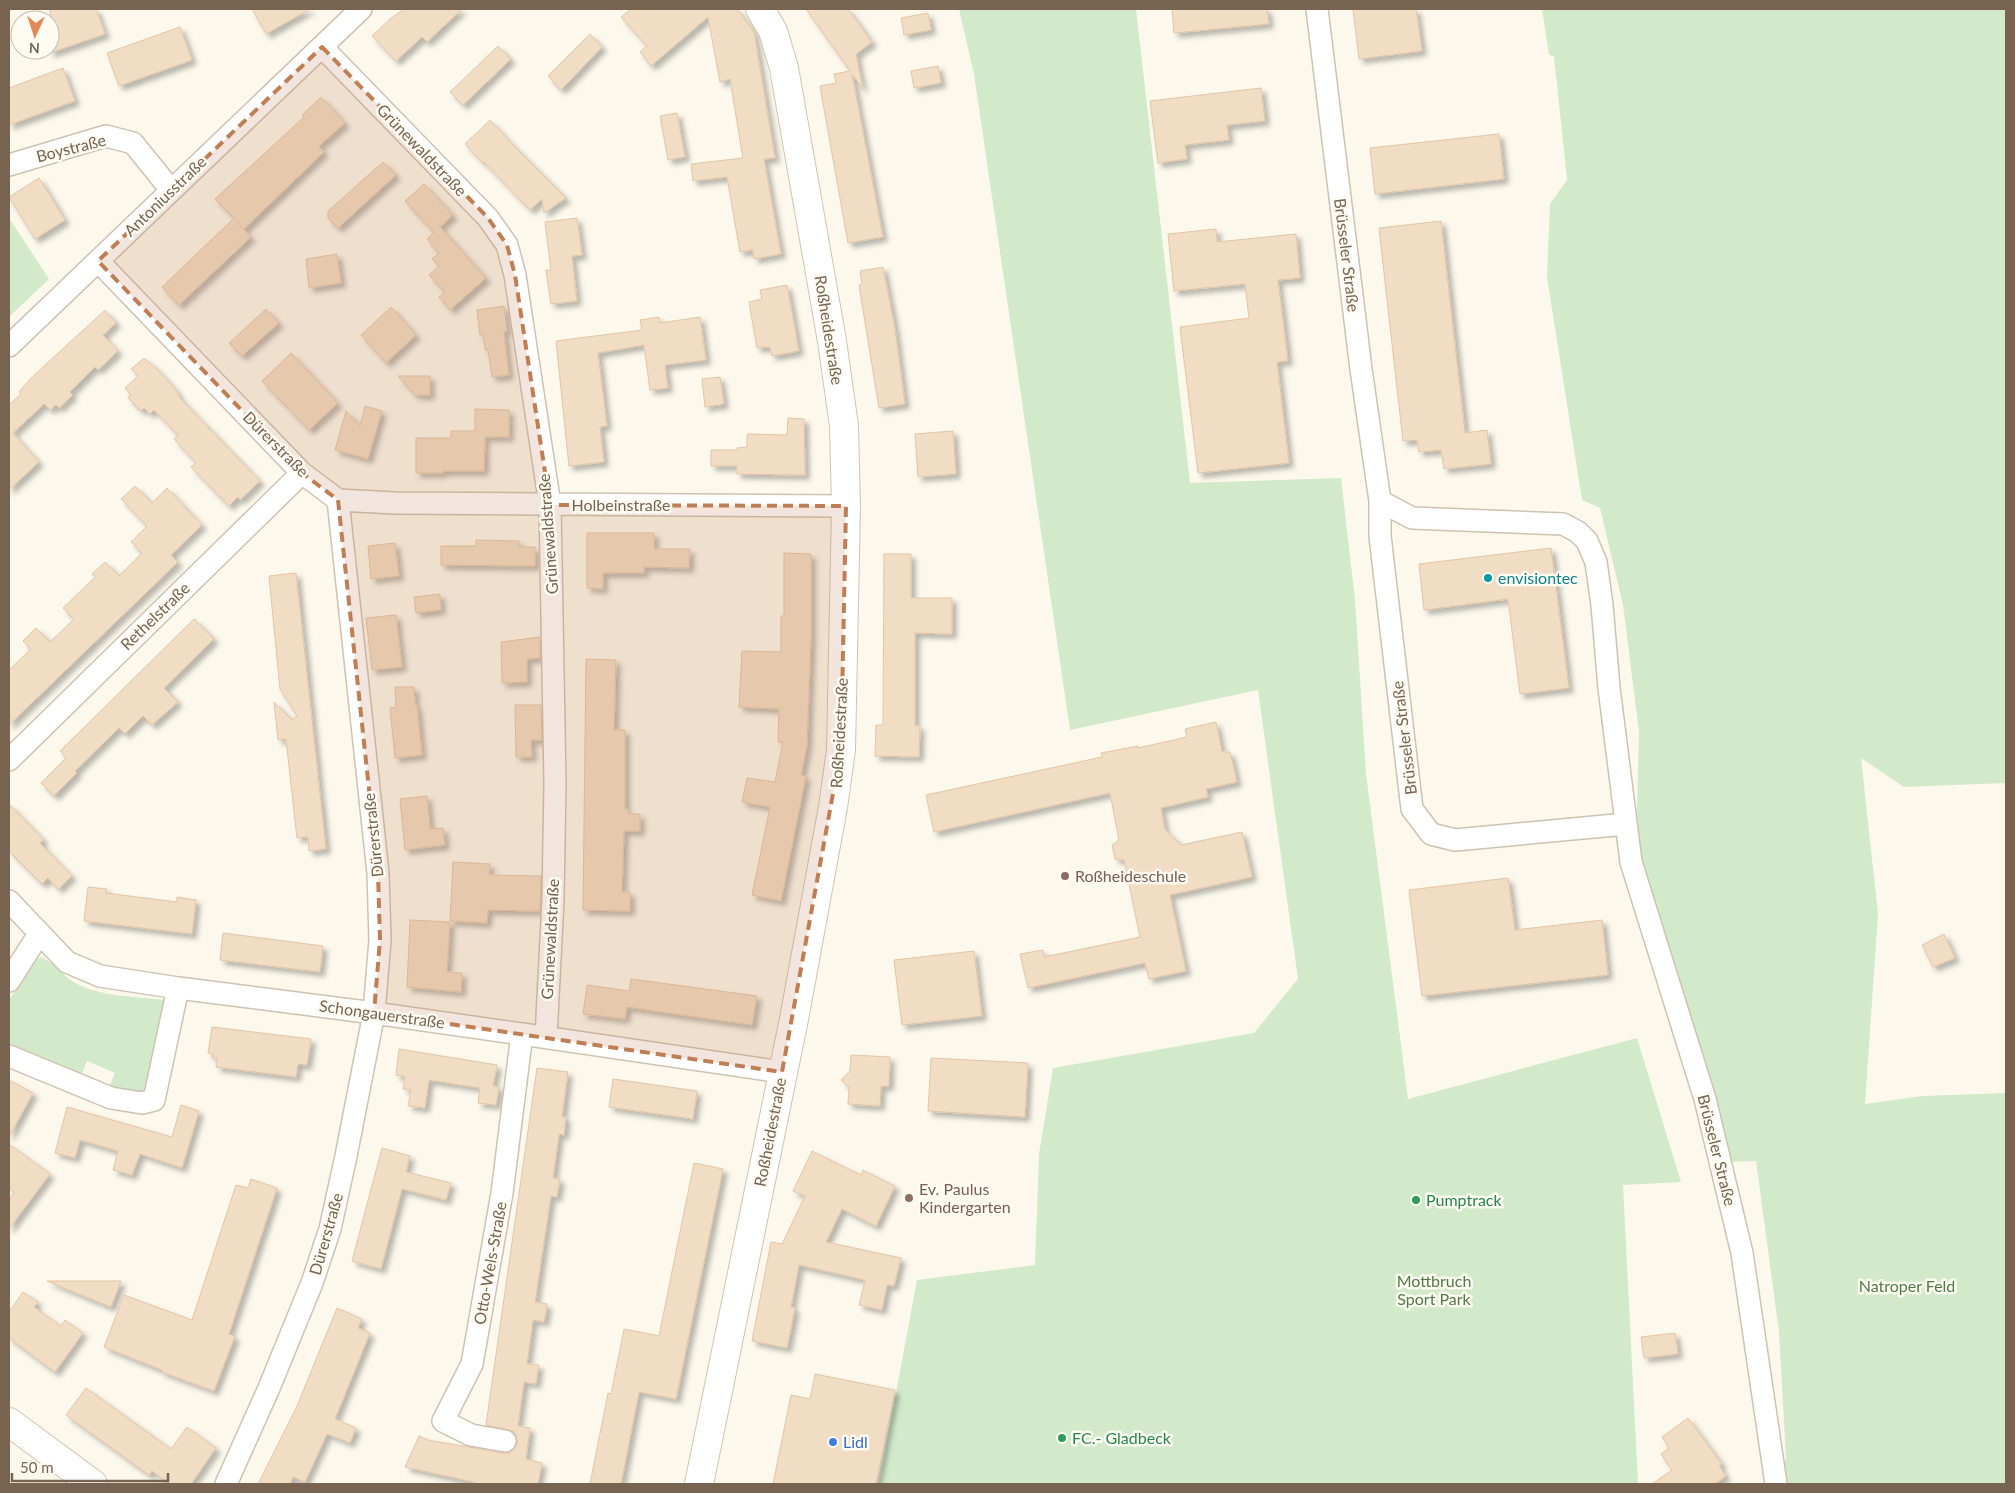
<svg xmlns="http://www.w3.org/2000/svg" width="2015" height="1493" font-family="Lato,sans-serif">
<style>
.green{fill:#d2eaca}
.building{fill:#f1dcc4;stroke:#e3c5a5;filter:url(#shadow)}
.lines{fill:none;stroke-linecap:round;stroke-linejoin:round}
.street-casing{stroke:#cec2b1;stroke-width:24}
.secondary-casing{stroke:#d1c3af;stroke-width:30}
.street{stroke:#fff;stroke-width:21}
.secondary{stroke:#fff;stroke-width:28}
.marked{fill:#c07e55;fill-opacity:0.2;stroke:#c07e55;stroke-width:4;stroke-dasharray:10 6;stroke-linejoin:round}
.culture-dot{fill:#0f9aa8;stroke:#fefbf3;stroke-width:2}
.education-dot{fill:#8d6e63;stroke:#fefbf3;stroke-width:2}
.leisure-dot{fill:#2e9e5b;stroke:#fefbf3;stroke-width:2}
.shop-dot{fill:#3f7fe0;stroke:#fefbf3;stroke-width:2}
.labels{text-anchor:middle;stroke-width:5;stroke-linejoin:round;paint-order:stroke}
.street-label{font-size:16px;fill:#77634f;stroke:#fefbf3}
.culture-label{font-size:16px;fill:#0d838f;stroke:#fefbf3;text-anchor:start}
.education-label{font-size:16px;fill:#785e54;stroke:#fefbf3;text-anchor:start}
.leisure-label{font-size:16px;fill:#27864d;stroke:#fefbf3;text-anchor:start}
.park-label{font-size:16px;fill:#4f7c47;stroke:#fefbf3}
.shop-label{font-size:16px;fill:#366cbe;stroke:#fefbf3;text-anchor:start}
</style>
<defs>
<filter id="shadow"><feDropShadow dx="4.5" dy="4.5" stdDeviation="2.5" flood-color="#0004"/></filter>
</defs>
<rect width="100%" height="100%" fill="#fcf8ec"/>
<path class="green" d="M959 9H1136L1190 483 1341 478 1355 600 1366 774 1408 1099 1637 1038 1681 1182 1623 1185 1638 1484H879L917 1280 1035 1265 1039 1154 1053 1068 1254 1033 1298 979 1258 690 1070 730 974 74Z
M1542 9H2006V783L1904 787 1861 758 1878 914 1865 1104 1923 1096 2006 1093V1484H1773L1772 1472 1786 1459 1779 1332 1756 1161 1729 1162 1636 846 1639 732 1623 605 1600 508 1582 500 1547 277 1550 204 1567 180 1554 56 1549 55Z
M9 218 49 279 9 317Z
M41 957C55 963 64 978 79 985 104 997 136 996 163 1000L165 1002 146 1088 139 1094 109 1087 115 1073 87 1061 81 1076 9 1045V1000L36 960Z"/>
<path class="building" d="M50 9H96L105 34 50 53Z
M252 9H310L266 34Z
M404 9H462L427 42 422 37 396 61 372 36 391 18Z
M631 9H737L754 32 775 158 764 159 781 254 754 259 753 250 740 252 727 177 693 181 691 164 743 158 730 79 720 82 708 17 651 66 640 52 647 46 621 17Z
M806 9H848L872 42 856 54 863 89 852 74 883 237 848 243 820 86 836 83 834 74 850 71Z
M1172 9H1267L1269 24 1174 33Z
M1353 9H1416L1422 51 1359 59Z
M928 13 931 30 904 35 901 18Z
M180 27 192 60 119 86 107 53Z
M590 34 602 47 561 90 548 76Z
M498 46 511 59 463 105 450 92Z
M938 66 941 83 914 88 911 71Z
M63 68 75 101 9 125V88Z
M1261 88 1265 121 1227 125 1229 140 1185 145 1187 159 1158 163 1150 101Z
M321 97 345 123 319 146 324 152 244 229 237 222 251 237 179 305 162 287 234 218 215 199 304 117 302 115Z
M677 113 685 157 668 160 660 116Z
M490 120 514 146 566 198 544 213 542 199 530 210 484 162 483 163 465 144Z
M1499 134 1504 179 1375 194 1370 148Z
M383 162 396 175 338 228 328 218V211Z
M39 178 65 220 35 239 9 197Z
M424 184 453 215 440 227 486 278 450 310 439 297 445 292 429 275 439 266 432 259 439 253 427 239 434 232 405 201Z
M577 218 582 255 572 256 577 301 551 304 546 270H551L545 222Z
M1441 221 1465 433 1487 430 1491 464 1444 469 1441 450 1419 452 1417 440 1403 441 1379 228Z
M1216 229 1217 242 1296 234 1300 278 1278 280 1288 361 1277 362 1289 463 1198 473 1180 327 1249 318 1245 284 1174 291 1168 234Z
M337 254 341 283 309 288 306 259Z
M883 267 895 329 905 404 879 408 859 285 862 284 860 271Z
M787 285 799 351 772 356 770 347 757 348 749 302 762 299 760 290Z
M504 306 507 331 504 332 509 375 492 377 488 350H485L483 334 480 335 477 310Z
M391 307 416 335 386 363 361 335Z
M266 309 279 323 242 356 229 343Z
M105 310 116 323 103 335 118 351 98 370 95 367 70 392 73 395 59 408 56 405 50 410 44 404 13 433 39 462 9 490V405L21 394 19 392 31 378Z
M659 317 660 323 700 317 706 360 665 365 668 388 650 390 644 345 598 353 607 426 600 427 604 462 569 466 556 341 642 330 640 320Z
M291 353 338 403 309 430 262 381Z
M144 358 158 370 176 390 180 398 260 481 240 500 238 497 229 506 191 467 196 463 174 439 178 435 154 410 150 414 144 408 141 411 128 398 131 395 125 388 138 376 131 369Z
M398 376H430V395H415Z
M720 377 724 404 705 407 702 379Z
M365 406 382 411 368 459 335 450 346 411 360 426Z
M475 409 509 410V437H485L484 471H443V473H416V438H451V431H475Z
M788 418 804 419 805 475 737 474V466H711V450H737V448L747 447V434L787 435Z
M953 431 956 474 918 477 915 434Z
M135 486 152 503 167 488 202 525 171 555 178 562 9 725V670L31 649 23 641 36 628 50 642 74 619 63 608 95 577 92 574 105 562 119 576 142 553 131 542 147 526 121 499Z
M587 533H654V549H690L689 568 644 567V573H603V589L587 588Z
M476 540 519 541V547H535V566L441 565V546H476Z
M395 543 399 576 371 579 368 546Z
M1551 548 1569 688 1520 694 1508 599 1424 610 1419 564Z
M784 553 811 554V638L807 746 801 775 806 776 781 901 752 895 770 807 742 802 747 778 775 782 783 742H778L779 709 739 707 742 651 781 652V616H784Z
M884 554H911V598H952V634L915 633V726H920L919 757 875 756 876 725H883Z
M296 573 326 849 309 851 308 837 297 838 286 739 278 740 274 702 292 720 297 716 280 689 269 576Z
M440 594 441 610 416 613 414 597Z
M396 615 402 667 372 670 366 618Z
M194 619 214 639 164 688 178 702 152 725 143 716 125 734 119 728 75 771 77 773 54 796 41 783 66 758 60 751Z
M540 637V658L527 659V682L502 683 501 642Z
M586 659 616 660 614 730H625V809H628V814H640V831H624L622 892H630V911L583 910Z
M395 687H414L415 705H417L422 755 395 758 390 708 396 707Z
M515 705H541L542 740H531L532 757H516Z
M1216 722 1222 752H1230L1237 782 1206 789 1208 797 1161 808 1165 830 1181 845 1242 832 1252 877 1170 895 1186 971 1149 979 1145 963 1028 988 1020 954 1043 950 1044 957 1140 937 1124 860 1115 859 1112 845 1119 840 1110 793 934 832 926 795 1102 757 1101 753 1138 746V748L1187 737 1185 729Z
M427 796 430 829 443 828 445 845 405 850 400 799Z
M9 804 44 840 40 843 72 876 58 889 48 878 42 884 9 851Z
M453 862 490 864 489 875 541 876 540 911 488 910 487 923 450 921Z
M1508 878 1515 930 1602 920 1608 975 1422 996 1409 890Z
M88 887 107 889 106 893 177 902V897L196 900 192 934 84 921Z
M410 920 450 922 447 972 462 973 461 992 407 987Z
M223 933 323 946 320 972 220 960Z
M1944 934 1955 958 1933 967 1922 945Z
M974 951 982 1016 902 1025 894 960Z
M631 979 757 996 752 1025 627 1007 625 1019 583 1014 587 985 629 991Z
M212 1027 311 1039 307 1065 298 1064 296 1077 216 1067 217 1058H212L213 1054 208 1053Z
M399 1049 497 1065 493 1086 499 1087 496 1105 478 1103 480 1088 429 1080 425 1108 408 1106 411 1090 403 1089 405 1077 396 1075Z
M851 1055 890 1057 889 1086H881L880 1106 848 1104 849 1087 841 1080 850 1071Z
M931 1058 1028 1063 1025 1117 928 1111Z
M537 1068 568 1072 562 1117H566L564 1135 559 1134 553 1178 560 1179 557 1197 551 1196 535 1302 547 1304 546 1313 544 1322 533 1320 527 1364 539 1365 536 1384 524 1382 518 1426 530 1428 526 1459 542 1463 538 1484H474V1482L405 1467 419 1436 428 1440 503 1453H510L515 1449 517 1444V1436L513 1431 486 1425Z
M613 1079 697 1091 693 1119 609 1107Z
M9 1080 33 1093 9 1137Z
M181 1105 199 1111 182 1168 140 1154 132 1175 113 1170 118 1151 80 1140 75 1158 55 1153 67 1107 172 1137Z
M9 1144 50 1174 9 1229V1200L14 1192 9 1188Z
M382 1148 410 1156 406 1172 451 1183 446 1200 402 1189 381 1269 352 1261Z
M812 1151 861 1175 863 1170 895 1186 876 1226 842 1209 826 1242 901 1258 894 1286 887 1285 882 1310 859 1305 865 1280 799 1265 791 1307 795 1308 787 1348 752 1341 771 1242 782 1244 805 1196 793 1191Z
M694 1163 723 1169 676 1399 639 1392 621 1484H590L608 1393 611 1394 624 1329 659 1336Z
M251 1179 277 1188 229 1334 235 1336 214 1391 162 1372V1370L104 1347 124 1295 192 1320 236 1185 248 1188Z
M47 1281H121L111 1307Z
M23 1292 38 1302 34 1307 61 1326 65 1320 83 1333 55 1372 9 1338V1312Z
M337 1308 362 1319 358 1328 370 1333 335 1419 356 1428 350 1443 327 1434 305 1482 293 1477 290 1484H258L297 1406Z
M1675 1333 1678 1354 1644 1358 1641 1337Z
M815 1374 895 1390 876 1484H773L791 1395 810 1399Z
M86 1388 171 1449 187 1427 216 1448 191 1484H170L152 1471 149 1475 66 1415Z
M1688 1418 1722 1464 1719 1466 1726 1476 1715 1484H1652L1672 1470 1661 1454 1669 1448 1662 1437Z"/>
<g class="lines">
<defs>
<path id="street" d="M1317 9 1361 369 1380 501V536L1412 809 1431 834 1455 840 1626 824
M322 47 488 218 507 245 515 275 550 505 555 783 553 900 546 1037
M9 165 106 136 133 143 171 190
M98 261 302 473 338 500 378 873 380 940 374 1013 346 1156 330 1229 312 1283 269 1388 226 1484
M9 346 361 9
M338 500 395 503 846 506
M1380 501 1412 518 1563 524 1578 532 1587 541 1596 562 1602 605 1609 688 1631 862 1705 1099 1742 1253 1776 1484
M9 760 302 473
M9 901 67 962 100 976 178 988 374 1013 522 1034 782 1072
M9 981 39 934
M9 1056 111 1098 142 1103 154 1100 178 988
M505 1441 471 1435 443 1421 472 1364 502 1193 522 1034"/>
<path id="secondary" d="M9 1422 93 1484
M699 1484 794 1019 833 807 841 750 846 506 844 426 832 341 784 68 773 31 760 9"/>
</defs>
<use href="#street" class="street-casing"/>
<use href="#secondary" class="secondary-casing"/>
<use href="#street" class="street"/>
<use href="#secondary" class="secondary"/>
</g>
<path class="marked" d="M322 47 488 218 507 245 515 275 550 505 846 506 841 750 782 1072 374 1013 380 940 378 873 338 500 302 473 98 261Z"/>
<circle class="culture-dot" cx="1488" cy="578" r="5"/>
<g class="education-dot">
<circle cx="1065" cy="876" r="5"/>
<circle cx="909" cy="1198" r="5"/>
</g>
<g class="leisure-dot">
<circle cx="1416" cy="1200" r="5"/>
<circle cx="1062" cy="1438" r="5"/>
</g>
<circle class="shop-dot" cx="833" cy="1442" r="5"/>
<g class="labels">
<g class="street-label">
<text transform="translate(71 148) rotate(-14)" y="6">Boystraße</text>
<text transform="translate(422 150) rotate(46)" y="6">Grünewaldstraße</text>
<text transform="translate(165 196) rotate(-44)" y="6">Antoniusstraße</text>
<text transform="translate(1347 255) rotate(83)" y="6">Brüsseler Straße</text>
<text transform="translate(829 330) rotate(81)" y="6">Roßheidestraße</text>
<text transform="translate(276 444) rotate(45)" y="6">Dürerstraße</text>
<text x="621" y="511">Holbeinstraße</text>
<text transform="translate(548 534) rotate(-94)" y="6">Grünewaldstraße</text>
<text transform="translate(155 616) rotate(-44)" y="6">Rethelstraße</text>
<text transform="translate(839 733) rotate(-87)" y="6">Roßheidestraße</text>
<text transform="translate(1404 738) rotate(-97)" y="6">Brüsseler Straße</text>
<text transform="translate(373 835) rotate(-96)" y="6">Dürerstraße</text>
<text transform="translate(550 939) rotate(-87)" y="6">Grünewaldstraße</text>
<text transform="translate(382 1014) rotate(8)" y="6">Schongauerstraße</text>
<text transform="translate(770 1132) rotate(-79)" y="6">Roßheidestraße</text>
<text transform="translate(1717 1150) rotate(76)" y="6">Brüsseler Straße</text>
<text transform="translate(326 1234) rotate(-74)" y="6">Dürerstraße</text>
<text transform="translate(490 1263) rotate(-80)" y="6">Otto-Wels-Straße</text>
</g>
<g class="culture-label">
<text x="1498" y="584">envisiontec</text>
</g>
<g class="education-label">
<text x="1075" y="882">Roßheideschule</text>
<text x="919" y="1195">Ev. Paulus<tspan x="919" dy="18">Kindergarten</tspan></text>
</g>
<g class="leisure-label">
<text x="1426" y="1206">Pumptrack</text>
<text x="1072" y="1444">FC.- Gladbeck</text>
</g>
<g class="park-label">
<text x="1434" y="1287">Mottbruch<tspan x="1434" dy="18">Sport Park</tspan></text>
<text x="1907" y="1292">Natroper Feld</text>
</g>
<g class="shop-label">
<text x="843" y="1448">Lidl</text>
</g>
</g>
<rect width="2015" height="1493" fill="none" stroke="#77634f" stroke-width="20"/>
<g transform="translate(35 35) rotate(183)"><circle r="24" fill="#fefbf3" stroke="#c8beb1"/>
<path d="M0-4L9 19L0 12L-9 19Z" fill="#e08957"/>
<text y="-8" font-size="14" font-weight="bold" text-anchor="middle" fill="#77634f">N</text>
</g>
<path d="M12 1473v8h156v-8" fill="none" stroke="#77634f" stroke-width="2.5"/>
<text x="20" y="1473" font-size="15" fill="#77634f" stroke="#fefbf3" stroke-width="4" paint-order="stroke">50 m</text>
</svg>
